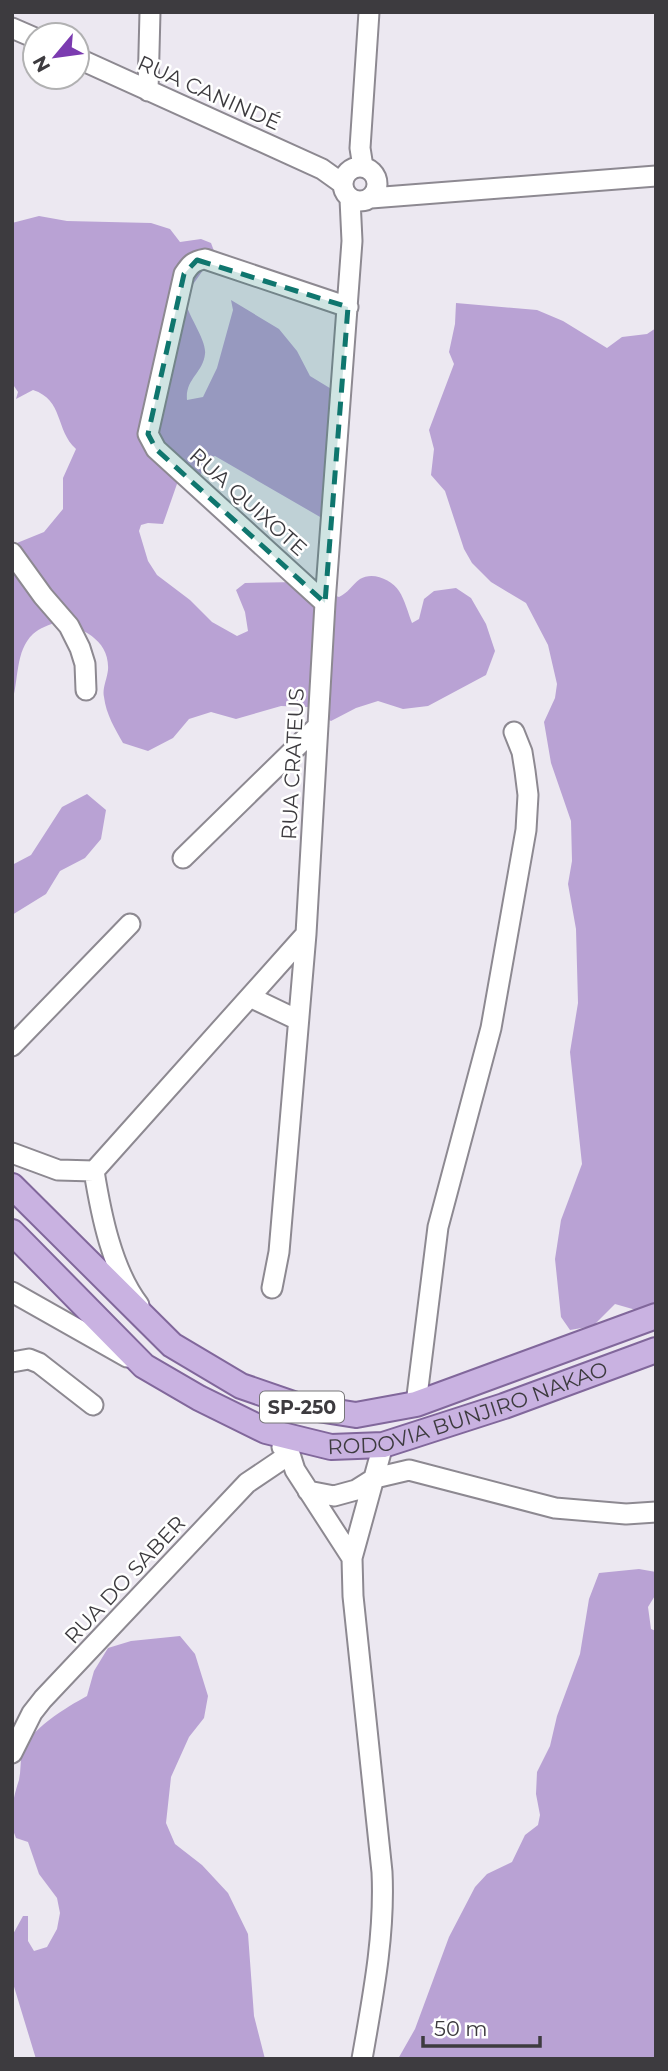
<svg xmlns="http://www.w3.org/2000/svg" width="668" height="2071" font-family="Montserrat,sans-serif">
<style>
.forest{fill:#b9a2d4}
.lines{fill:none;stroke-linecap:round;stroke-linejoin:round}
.minor-casing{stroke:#8d8991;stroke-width:23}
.major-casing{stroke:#81679b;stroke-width:28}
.minor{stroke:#fff;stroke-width:19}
.major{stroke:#c9b2e1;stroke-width:24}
.marked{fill:#0f766e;fill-opacity:0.2;stroke:#0f766e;stroke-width:5;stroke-dasharray:14 9;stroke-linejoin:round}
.labels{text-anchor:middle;stroke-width:5;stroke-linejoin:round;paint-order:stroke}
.shield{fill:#fff;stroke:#777679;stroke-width:2}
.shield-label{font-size:19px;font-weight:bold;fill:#3d3b3f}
.street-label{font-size:21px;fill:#3d3b3f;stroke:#fff}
</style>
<rect width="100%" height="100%" fill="#ece8f1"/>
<path class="forest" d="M39 216 67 221 151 223 170 229 180 242 201 239 211 243 214 251 211 259 184 297C187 315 207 340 205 354 203 373 185 379 187 400L203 397 217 368 233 310 231 300 279 329 297 351 310 376 333 390 327 521 215 456 206 459 201 474 185 476 178 481 163 524 148 523 141 525 139 531 148 561 157 575 190 600 212 622 237 636 248 631 245 612 236 590 245 583 298 582 339 597C348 593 352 585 360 579 373 571 392 580 399 591 405 600 408 613 412 623L419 619 424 599 434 591 456 588 471 598 486 624 495 651 486 675 428 706 403 709 378 701 356 708 331 721 308 707 281 706 236 719 211 712 189 719 173 738 148 751 123 743C115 729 106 714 104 697 102 689 107 679 108 670 110 640 82 628 58 621 50 625 39 628 33 634 15 651 19 680 12 702V545L44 532 63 509V478L76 449C55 430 64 400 33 390L16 399 18 392 12 383V223Z
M456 303 537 310 563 321 607 348 622 337 647 334 656 328V1310L643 1312 615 1304 593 1326 570 1330 561 1317 555 1259 561 1220 582 1164 570 1052 578 1003 576 929 568 884 572 861 571 821 551 763 544 722 555 698 557 684 548 645 526 603 491 582 472 563 464 549 445 491 431 475 434 449 429 430 454 364 449 352 455 324Z
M87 794 106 810 101 839 85 858 60 871 46 894 12 915V865L31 855 62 807Z
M639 1569 656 1572V1594L648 1607 651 1629 656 1631V2059H398L415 2029 449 1937 475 1887 487 1874 512 1862 525 1835 538 1825 540 1815 536 1794 537 1772 550 1746 557 1716 580 1654 589 1599 599 1573Z
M180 1636 195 1654 208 1696 204 1718 189 1737 171 1777 166 1823 175 1844 202 1865 228 1893 248 1934 254 2016 265 2059H36L12 1980V1936L23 1916H28V1941L34 1951 47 1947 57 1929 60 1913 57 1898 39 1874 28 1842 16 1838C8 1820 13 1798 19 1780 21 1771 20 1762 22 1753 28 1730 67 1707 87 1696L94 1671 108 1648 131 1641Z"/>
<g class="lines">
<defs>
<path id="minor" d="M12 28 35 38
M77 58 322 169 343 184
M148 91 150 12
M343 184a17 17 0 1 1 34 0a17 17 0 1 1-34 0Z
M363 167 360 148 369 12
M371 198 656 176
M12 553 43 596 69 626 80 648 85 664 86 690
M325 603 156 449 148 434 184 274C190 265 193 261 205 259L348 307
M183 858 318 726
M250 997 298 1020
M12 1046 130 924
M12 1153 58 1170 94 1171
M94 1171 306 934
M94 1171C101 1214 112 1270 139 1305
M272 1288 279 1252 306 934 325 603 352 241 350 199
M12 1292 127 1357
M12 1362 29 1359 39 1363 93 1405
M416 1404 438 1227 491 1028 526 830 528 795 525 771 522 752 514 732
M282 1447 290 1454 295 1470 352 1558
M308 1491 334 1496 356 1490 375 1478 409 1470 555 1508 626 1514 656 1512
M12 1753 32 1713 43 1699 247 1483 290 1454
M362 2059C373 1996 385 1935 382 1872L353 1596 352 1558 383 1445"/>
<g id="major">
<path d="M12 1186 172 1345 241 1386 299 1406 356 1415 416 1404 656 1316"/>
<path id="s1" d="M12 1232 144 1366 199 1398 266 1431 331 1447 383 1445 504 1406 656 1350"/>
</g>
</defs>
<use href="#minor" class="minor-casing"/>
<use href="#major" class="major-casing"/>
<use href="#minor" class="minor"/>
<use href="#major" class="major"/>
</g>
<path class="marked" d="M197 260 348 307 325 603 156 449 148 434 184 274Z"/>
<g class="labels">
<rect class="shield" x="260" y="1391.5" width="84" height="31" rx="5"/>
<g class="shield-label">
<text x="302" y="1414">SP-250</text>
</g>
<g class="street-label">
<text transform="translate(209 93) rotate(24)" y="7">RUA CANINDÉ</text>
<text transform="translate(248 502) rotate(42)" y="7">RUA QUIXOTE</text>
<text transform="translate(293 764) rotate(-87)" y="7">RUA CRATEUS</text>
<text dy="7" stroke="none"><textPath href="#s1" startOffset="536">RODOVIA BUNJIRO NAKAO</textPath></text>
<text transform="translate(125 1580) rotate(-47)" y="7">RUA DO SABER</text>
</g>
</g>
<rect width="668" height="2071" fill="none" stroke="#3d3b3f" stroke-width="28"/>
<g transform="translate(56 56) rotate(241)"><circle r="33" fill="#ffffff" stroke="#b1b1b2" stroke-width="2"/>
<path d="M0-5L12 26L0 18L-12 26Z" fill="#7b3bb0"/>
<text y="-10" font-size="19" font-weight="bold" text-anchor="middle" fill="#3d3b3f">N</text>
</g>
<path d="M423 2036v10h117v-10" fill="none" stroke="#3d3b3f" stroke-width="3.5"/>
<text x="434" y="2036" font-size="21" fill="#3d3b3f" stroke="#ffffff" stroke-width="5" paint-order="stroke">50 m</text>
</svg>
